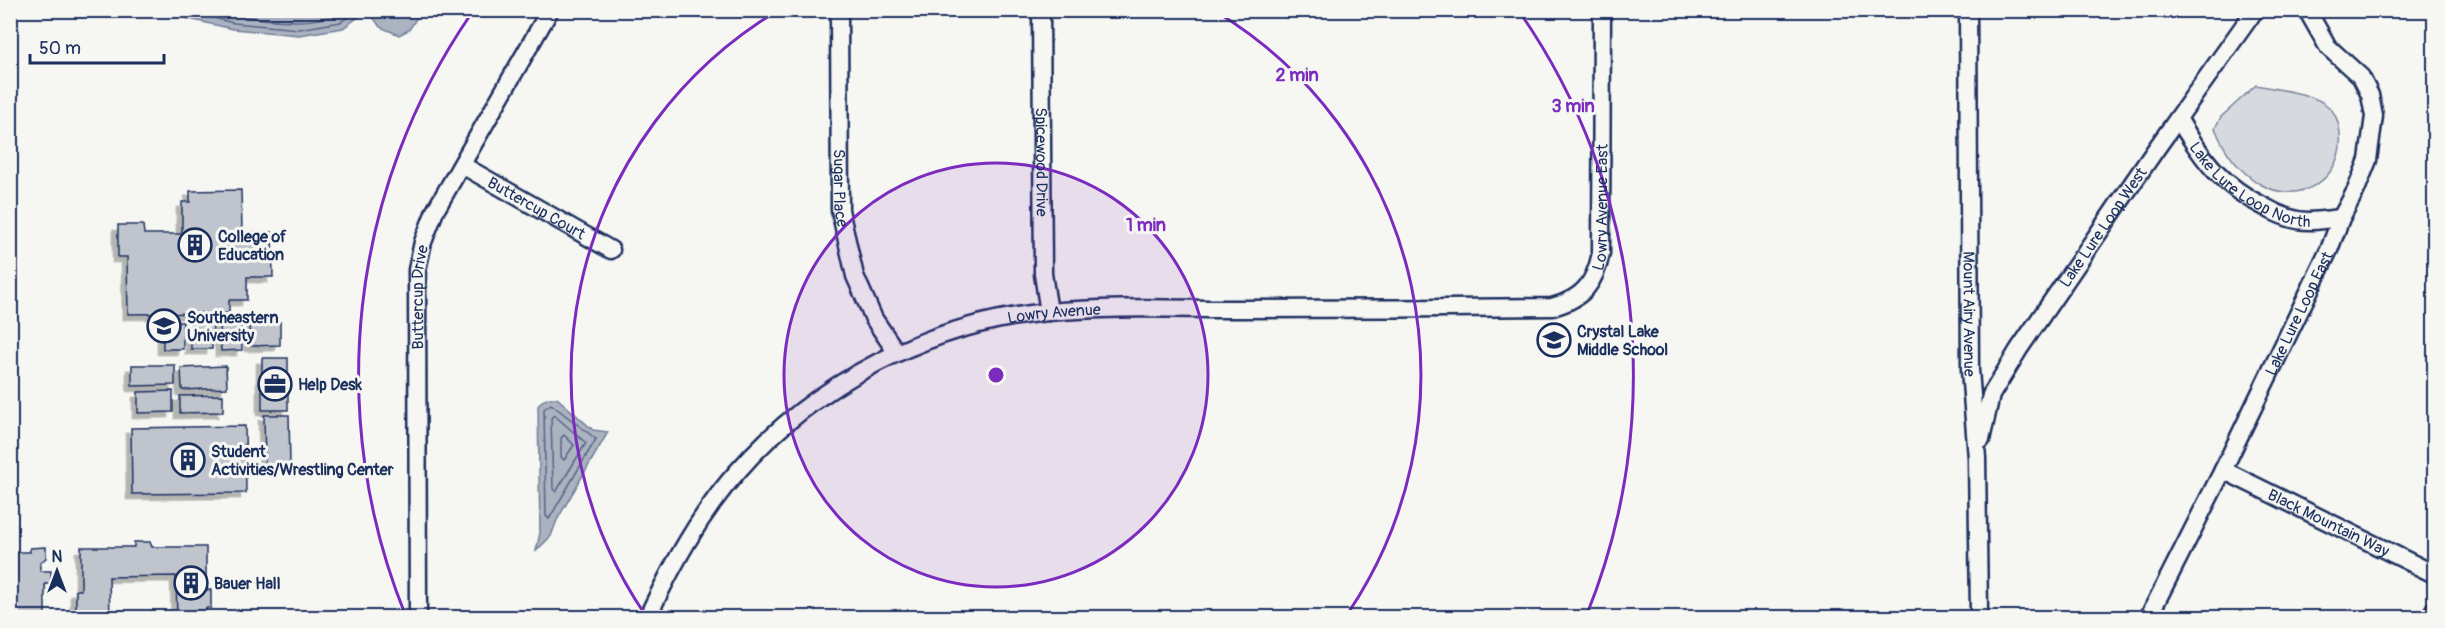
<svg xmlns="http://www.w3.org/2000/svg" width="2445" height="628" font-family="Pangolin,sans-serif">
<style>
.green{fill:#d6d9dd;stroke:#78849e;stroke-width:1.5}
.water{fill:#abb2c0;stroke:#717e99;stroke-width:1.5}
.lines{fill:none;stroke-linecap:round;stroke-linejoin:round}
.shore{stroke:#556385;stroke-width:1.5}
.building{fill:#c0c4cd;stroke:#1b2f5e;stroke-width:1.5;filter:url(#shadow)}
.street-casing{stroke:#1b2f5e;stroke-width:21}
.street{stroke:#f6f6f2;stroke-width:16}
.ring{fill:none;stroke:#7b2cbf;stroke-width:3}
.labels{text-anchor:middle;stroke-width:6;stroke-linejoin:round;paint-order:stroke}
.street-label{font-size:16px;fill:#1b2f5e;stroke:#f6f6f2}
.poi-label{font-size:16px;font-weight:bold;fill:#1b2f5e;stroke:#f6f6f2;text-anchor:start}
.centre{fill:#7b2cbf;stroke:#f6f6f2;stroke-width:3}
.ring-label{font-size:18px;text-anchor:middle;font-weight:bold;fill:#7b2cbf;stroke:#f6f6f2;stroke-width:6;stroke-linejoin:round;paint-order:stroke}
</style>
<defs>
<filter id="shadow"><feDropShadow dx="-5.5" dy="5.5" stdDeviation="0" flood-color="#0004"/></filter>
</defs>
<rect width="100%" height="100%" fill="#f6f6f2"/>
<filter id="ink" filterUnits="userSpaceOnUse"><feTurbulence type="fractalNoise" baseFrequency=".0167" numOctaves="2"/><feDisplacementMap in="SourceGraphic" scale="12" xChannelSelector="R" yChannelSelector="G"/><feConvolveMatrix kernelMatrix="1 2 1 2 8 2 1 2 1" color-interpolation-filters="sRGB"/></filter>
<g filter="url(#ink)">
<path class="green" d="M2256 85C2276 89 2315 93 2330 108 2336 114 2339 125 2340 133 2345 179 2299 207 2260 184 2237 170 2224 151 2215 128L2221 117Z"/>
<path class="water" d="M154 11H367L343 28 299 35 233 29Z
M382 11V10L421 11 409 30 399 35 380 27 373 17Z
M549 398H557L593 430 608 432 557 520 551 536 536 551 540 533 538 406 542 401Z"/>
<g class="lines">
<path class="shore" d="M180 10 234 23 299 29 341 22 357 10
M213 10C245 18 316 30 344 10
M551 404 596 439 549 519 546 516 544 409Z
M554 415 586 443 556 492 553 489 551 418Z
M564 435 574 445 564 460 561 457V438Z"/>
</g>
<path class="building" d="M241 190 242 232H272L273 277H247V300H229V313L128 314 127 257H118V225H143L144 234H182V202H190V191Z
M241 320 242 350 221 351 220 321Z
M163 322H183V349H163Z
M191 322H213L212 349H191Z
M280 322V345L250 346 249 323Z
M262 358H288V410H262Z
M132 365H175V385L132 386Z
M226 366 227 388 182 390 181 368Z
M173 391V412L138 413V392Z
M223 395V412L180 413V396Z
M264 415H289L290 466H265Z
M245 426 246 493 132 494 131 428Z
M134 542H150L152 547H206V590H211V608H206V618H177L176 576 109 577 110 618H81V611H76V590H81V547H134Z
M10 546H14V552H30V548L46 547V558L40 563V571H51V584H45V617L52 618H10Z"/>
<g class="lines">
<defs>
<g id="street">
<path id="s1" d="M839 10 840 210 855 276 874 319 897 353"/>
<path id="s2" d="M1041 10 1043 274 1049 312"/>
<path id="s3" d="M1968 10 1970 370 1977 458 1979 612 1976 618"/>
<path id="s4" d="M2179 120C2203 160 2222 186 2265 207 2277 214 2294 221 2308 221 2319 221 2330 219 2341 218"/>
<path id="s5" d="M462 165 611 250"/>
<path id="s6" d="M1981 440 1991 395 2019 349 2156 149 2255 10"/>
<path id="s7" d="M2223 470 2434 574"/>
<path id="s8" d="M418 618 417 270 423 242 435 211 550 10"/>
<path id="s9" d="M647 618C672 566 699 515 737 472 814 383 930 323 1048 312 1112 306 1177 309 1241 309 1345 309 1448 308 1552 307 1583 299 1595 283 1601 253L1602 10"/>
<path id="s10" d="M2148 618 2223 470 2329 250 2341 218 2356 190 2368 160 2374 116 2370 95 2361 77 2328 47 2307 10"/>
<path d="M2431 618 2434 610"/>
</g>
</defs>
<use href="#street" class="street-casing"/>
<use href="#street" class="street"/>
</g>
</g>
<circle cx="996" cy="375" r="212" fill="#7b2cbf" fill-opacity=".12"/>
<g class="ring">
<circle cx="996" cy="375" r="212"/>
<path d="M646 616A425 425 0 0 1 777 11M1215 11A425 425 0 0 1 1346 616"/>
<path d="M405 614A637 637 0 0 1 471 14M1521 14A637 637 0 0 1 1587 614"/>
</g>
<defs>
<symbol id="building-ring" viewBox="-11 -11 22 22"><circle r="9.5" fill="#f6f6f2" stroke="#1b2f5e" stroke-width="1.5"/><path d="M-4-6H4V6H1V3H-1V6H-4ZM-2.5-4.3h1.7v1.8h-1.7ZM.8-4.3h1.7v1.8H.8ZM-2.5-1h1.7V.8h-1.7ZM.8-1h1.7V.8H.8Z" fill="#1b2f5e"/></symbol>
<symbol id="university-ring" viewBox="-11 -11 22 22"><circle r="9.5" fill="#f6f6f2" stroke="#1b2f5e" stroke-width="1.5"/><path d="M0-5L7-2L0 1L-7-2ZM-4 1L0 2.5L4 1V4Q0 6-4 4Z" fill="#1b2f5e"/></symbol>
<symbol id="school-ring" viewBox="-11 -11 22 22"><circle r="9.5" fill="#f6f6f2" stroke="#1b2f5e" stroke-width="1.5"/><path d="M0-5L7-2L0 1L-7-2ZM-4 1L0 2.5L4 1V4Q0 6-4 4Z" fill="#1b2f5e"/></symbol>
<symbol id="office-ring" viewBox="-11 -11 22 22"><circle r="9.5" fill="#f6f6f2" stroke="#1b2f5e" stroke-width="1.5"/><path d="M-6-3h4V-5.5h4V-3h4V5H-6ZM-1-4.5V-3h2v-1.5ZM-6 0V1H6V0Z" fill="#1b2f5e"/></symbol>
</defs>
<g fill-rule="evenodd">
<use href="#building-ring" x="176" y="226" width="38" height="38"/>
<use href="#university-ring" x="145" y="307" width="38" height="38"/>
<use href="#school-ring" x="1535" y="321" width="38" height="38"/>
<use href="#office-ring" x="256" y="365" width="38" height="38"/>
<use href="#building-ring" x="169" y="441" width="38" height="38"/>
<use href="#building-ring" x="172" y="564" width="38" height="38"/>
</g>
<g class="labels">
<g class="street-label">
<text dy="6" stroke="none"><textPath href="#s2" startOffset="152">Spicewood Drive</textPath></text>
<text dy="6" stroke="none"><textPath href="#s4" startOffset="100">Lake Lure Loop North</textPath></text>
<text dy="6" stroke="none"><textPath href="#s1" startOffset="178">Sugar Place</textPath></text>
<text dy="6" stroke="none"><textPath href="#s9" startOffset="1158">Lowry Avenue East</textPath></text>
<text dy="6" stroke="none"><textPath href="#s5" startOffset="86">Buttercup Court</textPath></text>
<text dy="6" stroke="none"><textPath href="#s6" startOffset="248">Lake Lure Loop West</textPath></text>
<text dy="6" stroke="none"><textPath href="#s8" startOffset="321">Buttercup Drive</textPath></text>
<text dy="6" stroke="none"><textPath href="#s10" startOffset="340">Lake Lure Loop East</textPath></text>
<text dy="6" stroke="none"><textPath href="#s3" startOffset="304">Mount Airy Avenue</textPath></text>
<text dy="6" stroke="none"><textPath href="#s9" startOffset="536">Lowry Avenue</textPath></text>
<text dy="6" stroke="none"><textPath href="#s7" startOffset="118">Black Mountain Way</textPath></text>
</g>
<g class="poi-label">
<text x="218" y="242">College of<tspan x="218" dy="18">Education</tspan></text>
<text x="187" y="323">Southeastern<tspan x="187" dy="18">University</tspan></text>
<text x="1577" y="337">Crystal Lake<tspan x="1577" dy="18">Middle School</tspan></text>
<text x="298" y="390">Help Desk</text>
<text x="211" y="457">Student<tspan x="211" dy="18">Activities/Wrestling Center</tspan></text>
<text x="214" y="589">Bauer Hall</text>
</g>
</g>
<circle cx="996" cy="375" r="9" class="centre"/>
<g class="ring-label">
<text x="1297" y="81">2 min</text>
<text x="1573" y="112">3 min</text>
<text x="1146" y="231">1 min</text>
</g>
<rect width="2445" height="628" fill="none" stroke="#f6f6f2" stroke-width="36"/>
<rect x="18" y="18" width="2409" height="592" fill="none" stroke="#1b2f5e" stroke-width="2" filter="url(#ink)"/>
<g transform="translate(57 571)" stroke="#f6f6f2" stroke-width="4.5" paint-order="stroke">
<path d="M0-4.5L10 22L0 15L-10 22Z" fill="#1b2f5e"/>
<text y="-9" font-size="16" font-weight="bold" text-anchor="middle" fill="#1b2f5e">N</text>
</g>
<path d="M30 54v9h134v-9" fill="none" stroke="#1b2f5e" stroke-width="3"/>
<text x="39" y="54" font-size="18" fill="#1b2f5e" stroke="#f6f6f2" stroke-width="4.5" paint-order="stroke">50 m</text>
</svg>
